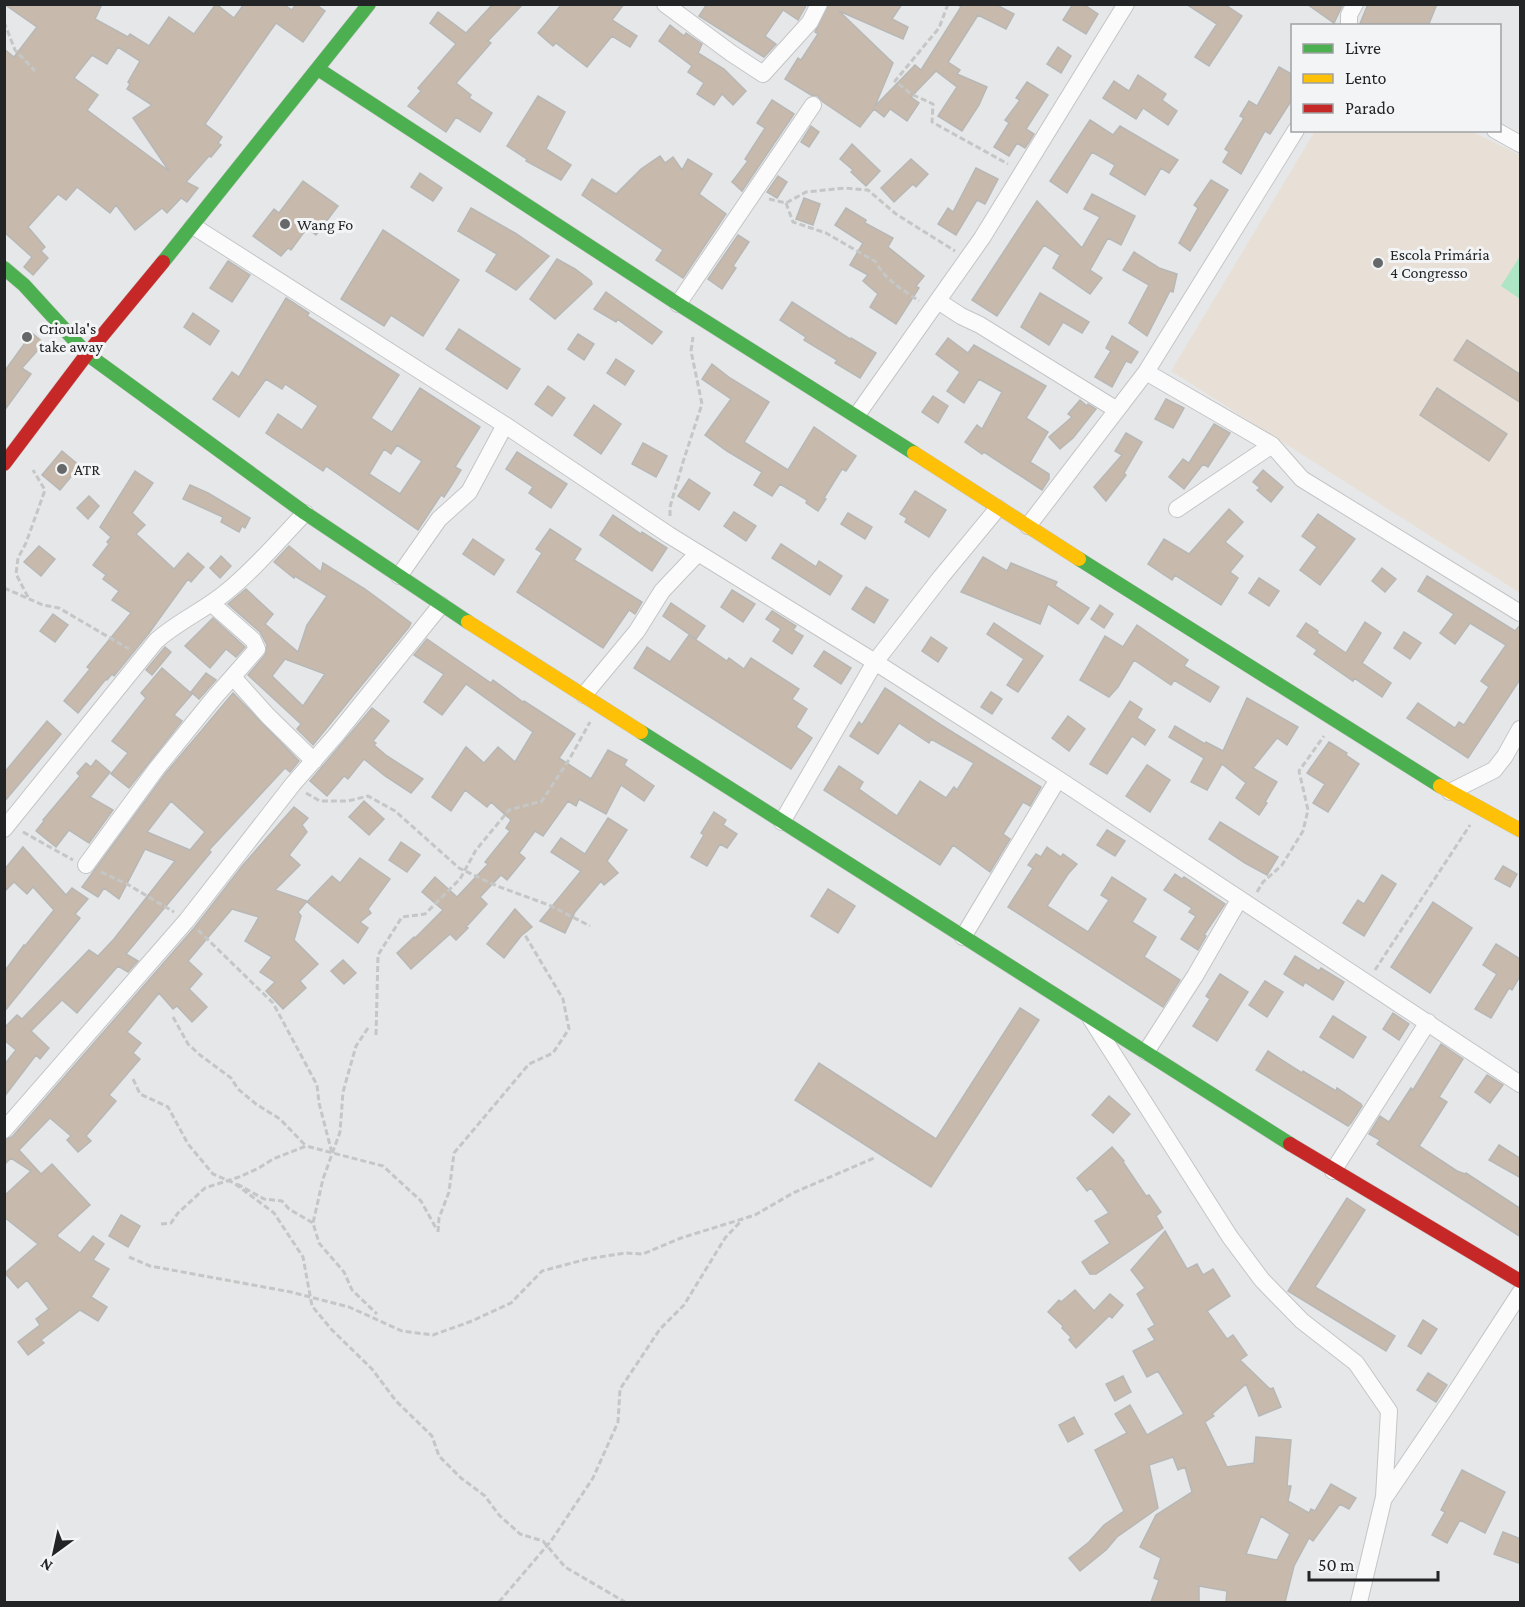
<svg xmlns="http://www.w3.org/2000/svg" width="1525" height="1607" font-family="'Crimson Pro',serif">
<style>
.education{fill:#e8e0d6}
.green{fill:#aee5c4}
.building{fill:#c7baac;stroke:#b7b7b6;stroke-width:1.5;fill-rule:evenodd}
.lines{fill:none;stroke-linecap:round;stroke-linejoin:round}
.street-casing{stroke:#c4c5c6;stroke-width:18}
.fast-casing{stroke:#c4c5c6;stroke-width:15}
.slow-casing{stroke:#c4c5c6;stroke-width:15}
.jam-casing{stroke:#c4c5c6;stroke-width:15}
.path{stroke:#c5c6c6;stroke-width:3;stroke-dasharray:6 3;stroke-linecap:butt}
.street{stroke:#fbfbfc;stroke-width:16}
.fast{stroke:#4caf50;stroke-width:14}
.slow{stroke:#ffc107;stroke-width:14}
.jam{stroke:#c62828;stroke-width:14}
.poi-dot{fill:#676869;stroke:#f2f4f6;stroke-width:2}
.labels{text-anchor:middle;stroke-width:6;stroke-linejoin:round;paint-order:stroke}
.poi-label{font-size:16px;fill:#232425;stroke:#f2f4f6;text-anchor:start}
</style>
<rect width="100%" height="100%" fill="#e6e7e8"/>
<path class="education" d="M1315 131H1471L1520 155V593L1171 371Z"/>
<path class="green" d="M1520 256V299L1501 286Z"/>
<path class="building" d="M4 4H102L95 19 128 37 130 34 149 46 169 17 194 34 216 4 234 18 244 4H283L292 10 296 4H315L325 11 303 42 276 23 205 124 222 137 218 143 221 145 211 157 209 156 186 182 198 188 187 202 181 198 167 213 162 208 135 230 116 205 110 213 77 187 66 200 58 194 28 227 45 247 41 251 48 258 33 275 24 267 32 257 4 232V49L14 57 37 27ZM118 47 140 61 128 82 130 84 127 89 152 105 133 118 169 171 87 110 98 95 74 78 92 55 107 64Z
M493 4H523L488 41 491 43 456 83 471 95 469 98 492 113 480 132 456 117 446 132 408 106 421 91 418 88 456 44 430 23 438 12 466 33Z
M562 4H624L612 20 637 36 630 47 612 36 587 67 556 43 553 46 538 33Z
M707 4H807L798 20 783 10 765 36 776 44 764 57 699 16Z
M829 4H902L892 19 908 27 903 39 839 11 893 63 875 106 915 65 921 70 961 7 957 4H995L1014 14 1006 29 978 15 948 62 960 70 957 74 987 87 979 105 962 131 938 116 957 87 936 71 911 97 919 103 907 121 890 109 884 117 874 109 860 127 823 102 818 96 811 95 785 79 798 58 801 60 818 34 815 32Z
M1073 4H1083L1098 14 1086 34 1063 20Z
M1186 4H1224L1242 16 1209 66 1195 57 1217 24Z
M1307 4H1343L1334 23Z
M1368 4H1437L1428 26H1359Z
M670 25 684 36 686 33 702 44 698 53 724 69 746 91 733 105 722 94 714 105 697 94 704 83 688 72 692 66 659 41Z
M1058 47 1071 56 1061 73 1047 64Z
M1279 67 1293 75V98L1270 134 1265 131 1241 174 1223 162 1229 152 1225 149 1244 118 1240 116 1249 101 1257 106Z
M1138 75 1166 94 1162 100 1177 111 1168 125 1143 108 1136 119 1103 98 1114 81 1129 91Z
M1027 82 1048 95 1026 129 1034 134 1029 142 1025 148 1017 143 1009 156 994 147 1009 123 1005 120 1020 100 1016 98Z
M538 96 565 112 546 149 571 165 561 180 526 161 527 159 507 146Z
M772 100 794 114 742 191 732 182 748 161 745 159 765 128 757 123Z
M1090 120 1113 135 1120 126 1178 160 1169 173 1161 168 1145 195 1110 174 1115 165 1092 152 1067 193 1050 181Z
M811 126 819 132 809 147 801 142Z
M852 144 880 171 866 186 851 172 853 170 840 159Z
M660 156 665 163 673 157 682 170 688 159 712 174 699 194 726 214 683 278 656 260 663 250 582 195 592 179 616 194 641 169Z
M911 159 928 174 916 187 913 184 894 202 881 188Z
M976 168 998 179 985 204 977 200 956 235 938 224 948 208 953 212Z
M420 173 442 188 433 201 411 187Z
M778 176 787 182 777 198 767 192Z
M1211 180 1228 190 1190 251 1179 243 1198 208 1194 205Z
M303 181 338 206 316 235 307 228 291 250 288 248 281 256 253 236 274 209 279 213Z
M1092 194 1135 216 1121 245 1108 238 1090 270 1102 278 1090 294 1053 268 1060 255 1044 245 997 316 972 300 1037 201 1082 248 1100 217 1084 209Z
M804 198 820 204 813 225 796 219Z
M471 208 515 233 549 256 516 290 486 271 497 254 458 231Z
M846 208 866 220 865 223 893 238 888 247 924 276 916 286 919 288 896 324 870 307 878 294 863 281 868 275 850 265 863 243 835 225Z
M383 230 459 280 423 336 391 315 384 326 341 299Z
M738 235 749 242 733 266 736 268 722 289 708 279Z
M1134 252 1159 268 1177 274 1173 292 1170 291 1147 336 1129 323 1149 285 1123 270Z
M557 259 575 269 591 281 592 284 555 319 530 299Z
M228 261 250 275 232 302 210 288Z
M606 292 662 332 652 344 617 319 616 322 594 309Z
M1040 293 1089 322 1082 333 1063 322 1049 345 1021 327Z
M286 298 309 313 307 316 399 375 371 418 392 432 420 388 480 427 455 467 461 470 453 483 444 497 441 495 418 530 326 466 323 471 266 433 278 414 302 430 318 406 285 384 282 389 266 379 239 417 213 399 232 372 239 377ZM397 445 422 461 400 494 369 474 384 449 391 454Z
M792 302 850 339 851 338 876 353 860 378 835 363 837 360 804 340 806 337 780 320Z
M193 313 219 331 210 345 184 327Z
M459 329 520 369 507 389 446 349Z
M32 333 44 343 22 368 31 374 4 411V372Z
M578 334 594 344 584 360 568 349Z
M1112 336 1138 352 1131 363 1126 361 1112 387 1095 377 1111 351 1106 348Z
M948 338 968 353 974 345 1046 386 1026 418 1048 432 1030 462 1049 474V479L1042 490 984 452 982 454 965 442 977 425 982 429 1002 392 979 379 964 403 947 391 960 372 936 354Z
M1467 340 1521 375V403L1454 360Z
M616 359 634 371 625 385 607 373Z
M712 364 730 378 769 402 744 442 788 470 814 427 856 456 846 471 842 469 824 498 826 499 818 511 806 503 807 500 780 484 772 496 754 485 762 472 727 451 705 435 731 399 702 379Z
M548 386 565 398 552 416 535 404Z
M1437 388 1507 434 1489 461 1420 415Z
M933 396 948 406 938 423 922 412Z
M1166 399 1184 408 1173 428 1155 419Z
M1080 400 1087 406 1088 404 1096 409 1073 438 1060 449 1049 437 1072 417 1068 414Z
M594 405 621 424 601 454 574 435Z
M1214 424 1230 433 1208 467 1203 464 1184 489 1169 477 1183 459 1189 463Z
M1126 433 1142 442 1124 473 1126 475 1106 501 1094 487 1122 455 1115 451Z
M643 443 667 456 656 477 632 464Z
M62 451 80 466 60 490 42 475Z
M517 452 567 484 551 508 529 493 533 487 506 469Z
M1263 470 1283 487 1271 502 1257 490 1260 488 1253 482Z
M135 471 153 483 132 513 145 525 136 534 174 569 188 553 204 567 191 582 188 579 149 633 114 676 112 674 107 680 106 679 78 713 64 701 90 669 87 667 131 613 112 600 119 591 103 579 106 575 93 565 109 544 107 542 111 537 100 527Z
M689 479 710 493 699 510 678 496Z
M190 485 208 493 250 518 245 528 242 526 239 532 221 522 223 517 183 499Z
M915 491 946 510 929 537 905 522 907 518 900 514Z
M89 496 99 506 88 519 77 508Z
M1229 509 1243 522 1225 542 1243 556 1230 572 1238 578 1221 605 1175 575 1172 580 1148 564 1164 539 1189 554Z
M734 512 756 526 746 541 724 526Z
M848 513 872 527 865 539 841 524Z
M1318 514 1355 539 1320 585 1300 570 1317 547 1302 536Z
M613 515 641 534 642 532 667 548 652 571 600 535Z
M550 529 581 549 574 560 642 602 635 614 629 610 603 648 517 592 542 553 536 549Z
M473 539 504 560 494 575 463 554Z
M781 544 816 567 819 561 842 576 830 595 772 558Z
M39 546 55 559 41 576 24 562Z
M289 546 321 572 323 563 365 589 411 623 409 627 313 745 297 729 301 724 248 675 265 655 267 645 260 632 228 604 246 589 273 614 265 624 298 652 307 625 327 596 295 576 294 578 274 562ZM285 659 325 674 303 706 272 676Z
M221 556 231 566 220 578 210 568Z
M983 557 1007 571 1011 563 1057 582 1055 586 1089 608 1078 624 1048 604 1040 624 961 592Z
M1382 568 1396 579 1385 592 1372 581Z
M1427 576 1515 631 1521 624V678L1468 758 1407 718 1418 703 1455 728 1459 722 1464 725 1489 687 1481 681 1506 645 1470 623 1455 644 1440 633 1454 614 1418 591Z
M1259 578 1279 591 1269 606 1249 593Z
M866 587 888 600 874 623 852 609Z
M732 590 755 604 743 622 721 607Z
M671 603 705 626 696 639 663 616Z
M1100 605 1113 614 1104 628 1091 619Z
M772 611 796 626 793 630 803 636 792 654 773 641 781 629 766 619Z
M53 614 68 625 55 642 40 631Z
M213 618 245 647 236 657 226 649 210 668 185 646Z
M1365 622 1381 633 1362 663 1391 683 1382 697 1354 678 1353 681 1314 654 1317 650 1297 636 1306 623 1318 631 1317 633 1346 653Z
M994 623 1043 656 1018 692 1007 685 1024 659 987 634Z
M1137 625 1188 660 1184 666 1219 687 1210 702 1174 680 1171 685 1134 660 1118 687 1109 697 1080 680 1105 636 1123 647Z
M1404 632 1421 643 1410 659 1394 648Z
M689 635 727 661 729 658 744 669 751 658 799 689 792 699 807 709 796 727 812 738 791 769 634 668 647 647 670 662Z
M931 637 947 648 938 662 922 651Z
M427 639 491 683 493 680 523 702 524 701 575 734 559 758 591 779 608 750 627 760 624 765 654 786 644 801 621 785 606 814 579 799 576 806 568 801 543 836 535 831 519 853 525 858 507 880 501 875 480 897 487 904 466 927 468 928 456 940 450 934 411 969 397 953 414 937 415 938 443 910 422 892 435 877 457 897 488 864 485 862 510 831 506 828 511 820 491 802 487 807 465 790 451 811 432 797 466 747 484 763 498 747 515 762 533 732 466 684 442 715 424 702 444 674 414 655Z
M165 647 171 652 152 675 146 670Z
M824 651 851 668 841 684 814 666Z
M162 668 192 694 174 715 182 721 129 788 111 774 128 753 112 741 146 698 141 693Z
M206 673 216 680 199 699 191 692Z
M885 688 941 725 1041 787 1030 806 1023 802 1003 834 1010 839 990 872 953 845 940 865 824 790 839 766 863 782 859 789 897 816 920 781 946 798 954 787 957 790 974 763 931 739 929 743 899 723 878 754 850 736 859 722 862 725Z
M991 692 1002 699 992 714 981 707Z
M233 693 299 761 290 772 285 768 209 850 211 852 126 954 138 961 128 972 118 966 77 1013 62 1000 31 1031 49 1048 40 1059 36 1055 4 1097V1065L16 1050 4 1040V1028L17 1015 22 1019 89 950 98 956 114 939 175 861 145 849 119 899 104 888 98 897 82 887 165 774ZM171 801 205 832 190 850 147 832Z
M1247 698 1298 727 1287 745 1277 738 1253 768 1277 782 1265 802 1267 803 1259 815 1236 798 1246 783 1222 764 1207 790 1191 782 1204 758 1169 737 1175 726 1205 744 1206 742 1223 751Z
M1130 701 1142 709 1137 718 1155 730 1145 745 1132 736 1107 774 1090 764Z
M372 708 389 721 373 741 376 743 374 745 387 756 423 779 411 793 385 776 364 759 348 779 344 776 327 796 310 781Z
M1068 716 1085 729 1069 751 1052 738Z
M47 721 61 734 4 802V773Z
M1329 742 1347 753 1346 755 1359 764 1328 812 1313 803 1325 784 1307 773Z
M96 760 110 772 90 797 113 810 89 843 69 830 56 847 36 831 44 821 43 820 80 776 77 773 86 763 91 767Z
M1147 765 1170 780 1150 812 1126 796Z
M364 801 384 819 369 835 349 817Z
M294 807 308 818 302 825 307 832 289 855 300 865 275 890 307 901 298 912 301 916 294 940 318 964 300 981 306 988 283 1009 266 991 275 982 260 972 272 957 245 941 259 917 232 909 188 961 202 974 189 989 207 1007 192 1022 177 1006 173 1009 159 993 127 1032 141 1043 133 1053 140 1059 109 1095 116 1101 86 1136 91 1141 78 1152 67 1140 71 1136 50 1118 19 1150 41 1174 52 1164 90 1205 57 1235 58 1237 80 1253 93 1236 104 1244 93 1260 109 1269 91 1297 107 1307 98 1321 80 1310 41 1340 44 1343 28 1355 18 1342 40 1325 36 1319 49 1309 27 1280 18 1288 5 1273 38 1244 4 1217V1196L31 1171 11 1158 4 1165V1140L12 1137 195 927 243 865Z
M714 812 726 820 723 825 737 834 727 848 720 844 707 866 691 857 704 835 701 833Z
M608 818 627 830 607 861 618 873 604 885 601 881 575 912 565 933 540 921 581 871 551 852 561 838 585 854Z
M1220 822 1278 857 1267 875 1245 863 1209 839Z
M1107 830 1125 841 1115 856 1097 845Z
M401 842 420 855 407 872 389 860Z
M23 847 66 895 72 888 88 899 75 914 80 918 4 1012V972L24 945 25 946 54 910 33 887 27 894 14 882 4 892V870Z
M1047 847 1061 857 1063 854 1077 864 1068 874 1047 906 1088 932 1109 900 1101 895 1112 877 1146 899 1132 922 1156 937 1144 957 1180 980 1163 1007 1008 907 1033 868 1028 865 1036 854 1041 857Z
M360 858 390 879 368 909 371 913 360 922 368 928 358 943 307 902 332 876 340 883Z
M1503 866 1517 874 1510 887 1495 879Z
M1175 874 1182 879 1184 877 1225 904 1204 935 1206 936 1198 950 1181 939 1196 916 1189 912 1192 908 1164 890Z
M1382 875 1396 884 1364 936 1343 923 1358 900 1364 904Z
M828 889 855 906 838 933 811 916Z
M1433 902 1472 928 1430 993 1391 967Z
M515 909 532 927 521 936 504 958 487 944Z
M1496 944 1520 959V976L1512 990 1509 988 1491 1018 1475 1009 1497 974 1483 965Z
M1295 956 1319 971 1321 968 1344 982 1333 1000 1305 982 1303 986 1284 974Z
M343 960 356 973 344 984 331 971Z
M1220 974 1248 992 1217 1041 1193 1026 1210 999 1206 996Z
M1265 981 1283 992 1267 1017 1249 1005Z
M1020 1008 1039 1020 931 1187 795 1100 819 1063 936 1139Z
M1393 1013 1409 1024 1399 1040 1383 1029Z
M1333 1016 1366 1037 1353 1058 1320 1037Z
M1441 1044 1463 1059 1439 1097 1447 1102 1419 1146 1457 1171 1465 1174 1466 1173 1521 1209V1237L1377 1144 1380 1140 1369 1134 1380 1116 1389 1122 1411 1088 1413 1090Z
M1268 1051 1302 1073 1303 1071 1336 1091 1337 1088 1361 1104 1362 1106 1351 1123 1348 1126 1256 1070Z
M1487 1075 1503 1085 1490 1103 1475 1092Z
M1109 1096 1130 1114 1113 1133 1092 1115Z
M1499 1145 1521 1159V1178L1489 1160Z
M1112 1147 1124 1161 1123 1162 1146 1196 1149 1195 1161 1212 1156 1216 1163 1228 1096 1274H1090L1082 1262 1110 1243 1095 1221 1109 1213 1091 1188 1087 1191 1077 1178Z
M1347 1198 1365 1210 1315 1287 1395 1336 1386 1351 1288 1291Z
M121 1215 140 1226 128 1247 109 1236Z
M1165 1231 1187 1269 1197 1264 1203 1275 1213 1269 1230 1296 1207 1311 1227 1339 1233 1335 1247 1355 1240 1360 1270 1389 1273 1388 1281 1407 1259 1416 1246 1384 1212 1414 1214 1416 1205 1422 1227 1467 1254 1463 1256 1437 1291 1440 1287 1486H1291L1288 1501 1309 1513 1311 1509 1315 1511 1331 1484 1356 1498 1349 1509 1340 1504 1313 1541 1309 1538 1294 1566 1285 1602H1226L1227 1591 1199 1586V1602H1151L1159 1580 1154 1578 1161 1558 1140 1547 1156 1515 1192 1492 1185 1467 1178 1470 1173 1457 1149 1465 1158 1508 1117 1537 1106 1550 1080 1571 1069 1558 1089 1542 1104 1525 1124 1511 1095 1450 1127 1433 1115 1414 1130 1405 1147 1435 1184 1414 1158 1371 1147 1377 1133 1351 1155 1340 1148 1329 1155 1325 1137 1294 1145 1288 1131 1270ZM1261 1516 1290 1534 1277 1560 1246 1554Z
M1075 1290 1094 1311 1110 1294 1123 1305 1112 1318 1109 1316 1076 1348 1069 1340 1071 1337 1062 1328 1063 1326 1048 1312 1059 1300 1061 1302Z
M1423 1320 1437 1329 1421 1354 1408 1346Z
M1428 1373 1447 1385 1436 1402 1417 1390Z
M1123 1376 1131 1392 1115 1401 1106 1384Z
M1074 1417 1083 1434 1068 1442 1059 1425Z
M1462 1470 1505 1492 1485 1533 1460 1520 1447 1543 1432 1535 1445 1512 1441 1510Z
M1503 1532 1521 1539V1564L1494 1554Z"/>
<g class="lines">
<defs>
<path id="street" d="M665 4 731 53 763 74 810 22 819 4
M1349 26V15L1355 4
M1495 130 1520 144
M193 226 505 425 669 535 875 662 1058 779 1520 1084
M938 301 961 316 980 325 1117 410
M678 304 813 105
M1146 372 1272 445 1302 479 1520 613
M857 415 982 238 1126 4
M1177 509 1272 445
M1028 526 1146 372 1296 130
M399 576 439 519 469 492 505 425
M233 677 268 716 314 761
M584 695 637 631 662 591 698 553
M1450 792 1494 770 1505 756 1520 729
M782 822 875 662 941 577 998 508
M4 829 156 641C177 622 203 611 225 593 254 570 279 540 305 513
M86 865 157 768 213 699 257 649 253 640 212 604
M963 937 1058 779
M1091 1019 1230 1237 1262 1280 1302 1321 1356 1363 1389 1411 1384 1497 1359 1602
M1146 1052 1195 976 1239 900
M4 1130 187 920 293 784 336 735 441 605
M1333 1171 1428 1022
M1385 1497 1448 1404 1520 1293"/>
<path id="fast" d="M318 69 678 304 914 453
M163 262 369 4
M4 268 24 285 87 354 305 513 468 622
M1079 559 1440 786
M641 732 1290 1144"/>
<path id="slow" d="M914 453 1079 559
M468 622 641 732
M1440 786 1520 830"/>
<path id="jam" d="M4 464 87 354 163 262
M1290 1144 1520 1281"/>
</defs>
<use href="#street" class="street-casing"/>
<use href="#fast" class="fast-casing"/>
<use href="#slow" class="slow-casing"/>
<use href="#jam" class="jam-casing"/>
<path class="path" d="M948 4 939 28 895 81 911 94 933 104 932 122 1008 164
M4 22 15 50 35 71
M769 199 786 203 806 192 845 188 868 190 896 214 955 251
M786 203 793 222 826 233 876 262C884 279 903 290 919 301
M670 516V507L683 462 702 404 691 351 693 337
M4 588 43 605 59 608 129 649
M28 597 16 574 18 558 26 543 45 490 33 470
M306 793 320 801H348L368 796 395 811 459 868 497 886 549 905 590 926
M23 832 73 860
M101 872 127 884 174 912
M1257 892 1263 882 1282 865 1303 831 1308 810 1299 771 1324 736
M198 930 273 1003 317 1085 319 1103 332 1153
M1375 970 1470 825
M173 1017 188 1044 200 1055 231 1078 238 1089 256 1104 280 1119 306 1146
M368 1028 356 1046 343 1092 340 1132 323 1179 313 1223 319 1243 344 1272 352 1290 377 1314
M376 1035 378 955 402 917 425 914 460 879 476 850 509 810 542 801 570 758 590 722
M133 1079 140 1094 168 1107 188 1144 213 1174 234 1183 274 1213 303 1257 312 1306 332 1330 372 1369 396 1401 432 1436 439 1456 461 1478 485 1496 499 1515 520 1534 543 1541 565 1567 625 1602
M237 1184 264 1199 282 1201 289 1209 313 1223
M161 1224 171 1223 178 1213 205 1188 239 1177 259 1168 273 1159 306 1146 383 1166 421 1201 437 1230
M438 1232 439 1218 449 1192 454 1153 529 1064 553 1053 569 1029 563 999 525 935
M129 1257 150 1266 291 1292 349 1307 402 1331 433 1335 472 1321 511 1303 542 1271 587 1259 625 1253 643 1254 681 1238 755 1215 793 1193 874 1158
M499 1602 551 1541 593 1478 618 1422 620 1389 660 1329 684 1305 725 1238 742 1220"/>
<use href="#street" class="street"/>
<use href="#fast" class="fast"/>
<use href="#slow" class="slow"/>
<use href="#jam" class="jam"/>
</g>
<g class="poi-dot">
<circle cx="285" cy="224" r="6"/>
<circle cx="1378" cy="263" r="6"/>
<circle cx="27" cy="337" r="6"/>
<circle cx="62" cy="469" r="6"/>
</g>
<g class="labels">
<g class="poi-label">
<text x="297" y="230">Wang Fo</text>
<text x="1390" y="260">Escola Primária<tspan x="1390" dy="18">4 Congresso</tspan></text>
<text x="39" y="334">Crioula's<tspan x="39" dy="18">take away</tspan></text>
<text x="74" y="475">ATR</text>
</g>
</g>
<rect width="1525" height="1607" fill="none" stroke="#232425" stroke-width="12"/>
<rect x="1291" y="24" width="210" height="108" fill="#f2f4f6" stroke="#9fa1a2" stroke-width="1.5"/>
<rect x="1303" y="44" width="30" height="9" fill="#4caf50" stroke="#9fa1a2" stroke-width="1.5"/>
<text x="1345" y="54" font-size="18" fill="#232425">Livre</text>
<rect x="1303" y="74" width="30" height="9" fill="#ffc107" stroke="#9fa1a2" stroke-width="1.5"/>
<text x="1345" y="84" font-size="18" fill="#232425">Lento</text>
<rect x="1303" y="104" width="30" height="9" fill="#c62828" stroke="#9fa1a2" stroke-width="1.5"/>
<text x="1345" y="114" font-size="18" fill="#232425">Parado</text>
<g transform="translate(54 1553) rotate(213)" stroke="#f2f4f6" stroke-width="4.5" paint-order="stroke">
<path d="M0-4.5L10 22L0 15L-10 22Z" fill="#232425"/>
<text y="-9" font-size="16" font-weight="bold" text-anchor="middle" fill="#232425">N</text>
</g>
<path d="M1309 1571v9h129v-9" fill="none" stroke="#232425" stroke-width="3"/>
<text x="1318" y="1571" font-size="18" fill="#232425" stroke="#f2f4f6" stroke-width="4.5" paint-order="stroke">50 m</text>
</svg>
